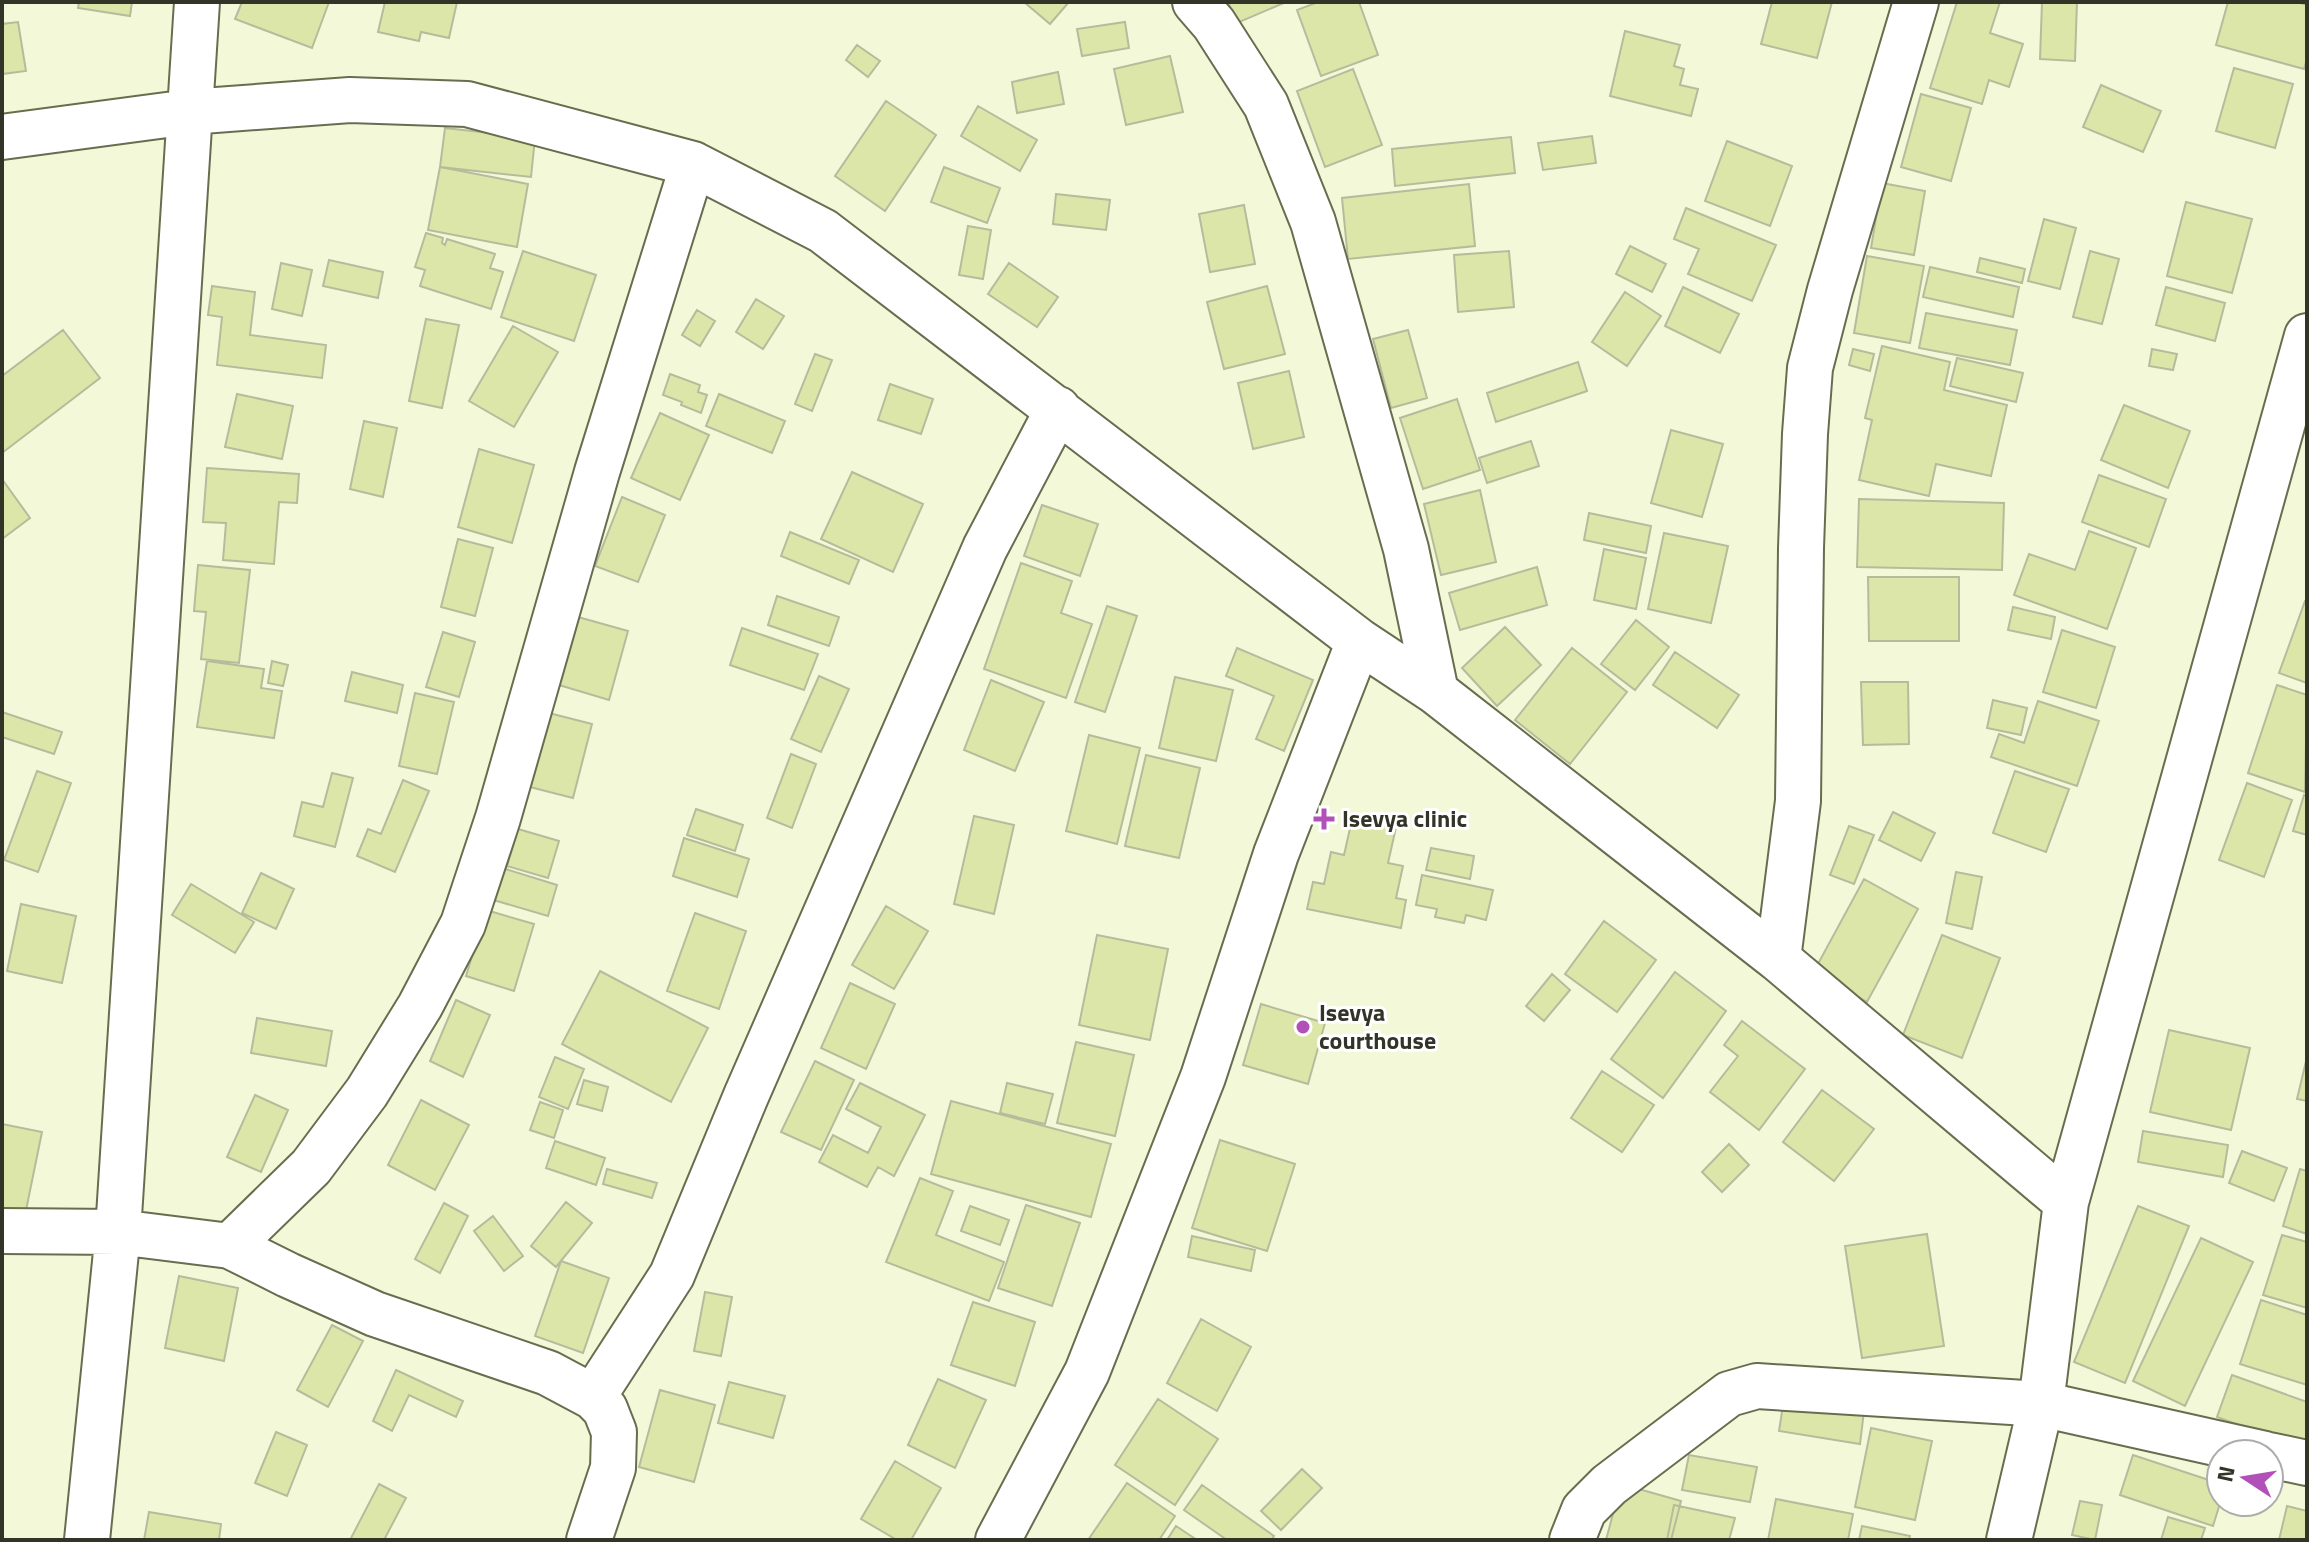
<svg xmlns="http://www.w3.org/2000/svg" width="2309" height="1542" font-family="'Titillium Web',sans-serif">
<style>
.building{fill:#dde6a9;stroke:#b6bb9c;stroke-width:2}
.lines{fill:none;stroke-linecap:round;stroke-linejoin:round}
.street-casing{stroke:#686d50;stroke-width:48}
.street{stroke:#fff;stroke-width:44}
.poi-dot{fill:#b150b9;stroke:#fff;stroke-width:3}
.labels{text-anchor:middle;stroke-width:6;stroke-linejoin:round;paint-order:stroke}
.poi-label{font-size:24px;font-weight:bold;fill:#323428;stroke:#fff;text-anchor:start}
</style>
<rect width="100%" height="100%" fill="#f3f9d8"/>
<path class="building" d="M79 2H132L130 16 78 8Z
M242 2H329L312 48 235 19Z
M385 2H457L449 38 421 32 419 41 378 32Z
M1024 2H1069L1050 24Z
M1228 2H1286L1237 23Z
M1318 2H1359L1378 55 1321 76 1297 10Z
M1772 2H1832L1817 58 1761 44Z
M1957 2H2000L1990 33 2023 44 2009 87 1989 80 1982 104 1930 88Z
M2042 2H2077L2075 61 2040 59Z
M2228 2H2297L2307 5V59L2304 69 2216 45Z
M18 22 26 71 2 74V24Z
M1125 22 1129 48 1082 56 1077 29Z
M1625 31 1680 45 1674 66 1684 69 1680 85 1698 89 1691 116 1610 96Z
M857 45 880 61 868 77 846 60Z
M1170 56 1183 112 1126 125 1114 69Z
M2234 68 2293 84 2275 148 2216 131Z
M1353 69 1382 145 1325 167 1297 91Z
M1058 72 1064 104 1017 113 1012 82Z
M2101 85 2161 111 2143 152 2083 127Z
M1921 94 1971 108 1951 181 1901 167Z
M886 101 936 135 885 211 835 176Z
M978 106 1037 140 1020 171 961 136Z
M445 128 535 138 531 177 440 167Z
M1592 136 1596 163 1543 170 1538 143Z
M1511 137 1515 173 1395 186 1392 149Z
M1727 141 1792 166 1770 226 1705 201Z
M440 167 528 184 517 247 428 230Z
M944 167 1000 188 987 223 931 202Z
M1882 183 1925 191 1914 255 1871 248Z
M1469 184 1475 246 1348 259 1342 198Z
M1056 194 1110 200 1106 230 1053 224Z
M2186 202 2252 219 2232 293 2167 276Z
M1244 205 1255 264 1210 272 1199 214Z
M1686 208 1776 245 1752 301 1688 274 1699 249 1674 239Z
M2044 219 2076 228 2060 289 2028 281Z
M968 226 991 230 983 279 959 275Z
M426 233 443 238 442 243 445 245 447 239 495 254 490 268 503 272 491 309 420 286 425 270 415 267Z
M1630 246 1666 264 1652 292 1616 274Z
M523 251 596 275 574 341 501 317Z
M1509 251 1514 307 1458 312 1454 255Z
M2090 251 2119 259 2102 324 2073 317Z
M1867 256 1924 266 1910 343 1854 333Z
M1980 258 2025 269 2022 283 1977 272Z
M329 260 383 272 378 298 323 286Z
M281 263 312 270 302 316 272 309Z
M1009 263 1058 297 1037 327 988 294Z
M1930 267 2019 287 2013 317 1923 297Z
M212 286 255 292 250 335 326 345 322 378 217 365 222 317 208 315Z
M1267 286 1285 354 1224 369 1207 302Z
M1683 287 1739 314 1720 353 1665 326Z
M2166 287 2225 303 2215 341 2156 325Z
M1625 292 1661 316 1627 366 1592 342Z
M756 299 784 316 763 349 736 332Z
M697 310 715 321 700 346 682 335Z
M1926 313 2017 330 2010 365 1919 348Z
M426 319 459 325 442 408 409 401Z
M513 326 558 352 514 427 469 401Z
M63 330 100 378 2 453V376Z
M1408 330 1427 398 1391 408 1373 339Z
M1882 346 1950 362 1944 390 2007 405 1991 476 1936 464 1929 496 1859 480 1872 420 1865 418Z
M1853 349 1874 354 1870 371 1849 365Z
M2152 349 2177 354 2173 370 2149 366Z
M815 354 832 360 812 411 795 404Z
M1957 358 2023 373 2016 402 1950 386Z
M1578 362 1587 391 1496 422 1487 393Z
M1289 371 1304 437 1253 449 1238 383Z
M670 374 700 385 698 392 707 395 701 413 681 405 682 402 663 395Z
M890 384 933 399 921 434 878 420Z
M237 394 293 406 282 459 225 447Z
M719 394 785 421 772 453 706 426Z
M1457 399 1480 470 1423 489 1400 418Z
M2124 405 2190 431 2168 488 2101 460Z
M660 413 709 435 680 500 631 478Z
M364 421 397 428 383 497 350 489Z
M1671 430 1723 444 1702 517 1651 503Z
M1531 441 1539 466 1487 483 1479 458Z
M479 449 534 465 512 543 458 527Z
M207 468 299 474 297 503 279 502 274 564 223 560 226 523 203 522Z
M852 472 923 504 893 572 821 539Z
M2099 475 2166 499 2149 547 2082 522Z
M2 479 30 518 2 539Z
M1480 490 1496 562 1441 575 1424 504Z
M622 497 665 515 638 582 595 566Z
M1859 499 2004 503 2002 570 1857 567Z
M1042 505 1098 524 1080 576 1024 556Z
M1589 513 1651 526 1646 553 1584 540Z
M2089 531 2136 548 2107 629 2014 595 2029 554 2075 570Z
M790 532 859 560 849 584 781 556Z
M1664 533 1728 546 1711 623 1648 609Z
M458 539 493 548 475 616 441 607Z
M1604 549 1646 558 1636 609 1594 600Z
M1021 563 1072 581 1061 613 1092 624 1066 698 984 669Z
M198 565 250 570 239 663 201 659 206 612 194 611Z
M1537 567 1547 605 1460 630 1449 593Z
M1868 577H1959V641H1869Z
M777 596 839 617 829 646 768 625Z
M2305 601H2307V683L2279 673Z
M1107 606 1137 616 1105 712 1075 702Z
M2013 607 2055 617 2051 639 2008 630Z
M578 617 628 631 609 700 559 685Z
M1636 620 1669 647 1635 690 1601 664Z
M1505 627 1541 665 1497 706 1462 668Z
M742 628 818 654 804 690 730 665Z
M2062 630 2115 647 2096 708 2043 692Z
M443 632 475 642 459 697 426 687Z
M1237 648 1313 680 1284 751 1256 739 1274 696 1226 676Z
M1572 648 1627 692 1570 764 1515 720Z
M1675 652 1739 695 1717 728 1653 685Z
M207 661 264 669 261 688 282 691 274 738 197 727Z
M272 661 288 665 283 686 268 683Z
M352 672 403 685 397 713 345 701Z
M819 676 849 689 821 752 791 739Z
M1175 677 1233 690 1216 761 1159 748Z
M991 680 1044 702 1015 771 964 750Z
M1861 682H1908L1909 744 1863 745Z
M2277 685 2307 695 2305 792 2248 773Z
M415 693 454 702 437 774 399 766Z
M1993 700 2027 708 2021 735 1987 728Z
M2038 701 2099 721 2077 786 1991 757 1999 734 2024 743Z
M2 712 62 732 54 754 2 737Z
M545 712 592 724 573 798 526 786Z
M1089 735 1140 748 1117 844 1066 831Z
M791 754 816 764 792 828 767 818Z
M1146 755 1200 768 1179 858 1125 846Z
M37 771 71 783 38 872 4 860Z
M2015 771 2069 789 2046 852 1993 833Z
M332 773 353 778 335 847 294 836 302 802 323 807Z
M403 780 429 791 395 872 357 856 368 829 381 834Z
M2247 783 2292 800 2264 877 2219 860Z
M2304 795 2307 796V835L2293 831Z
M696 809 743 825 735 851 687 835Z
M1893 812 1935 833 1921 861 1879 840Z
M1353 815 1397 823 1388 863 1403 866 1396 898 1406 900 1401 928 1307 909 1313 882 1324 884 1331 852 1344 855Z
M974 816 1014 825 994 914 954 904Z
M1849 826 1874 835 1854 884 1830 875Z
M518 829 559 841 548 878 507 866Z
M684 838 749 859 737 897 673 876Z
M1431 848 1474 856 1470 879 1426 870Z
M499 867 557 885 548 916 490 899Z
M1956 872 1982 877 1972 929 1946 923Z
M261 873 294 889 276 929 242 913Z
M1422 875 1493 890 1486 920 1466 915 1464 923 1435 917 1437 909 1416 905Z
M1864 879 1918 909 1867 1002 1813 973Z
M191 884 254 922 235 953 172 915Z
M21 904 76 916 62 983 7 971Z
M886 906 928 931 894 989 852 965Z
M486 910 534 924 514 991 466 976Z
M695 913 746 931 719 1009 667 991Z
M1604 921 1656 960 1617 1012 1565 974Z
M1097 935 1168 949 1150 1040 1079 1025Z
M1942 935 2000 958 1962 1058 1903 1035Z
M600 971 708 1028 671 1102 562 1044Z
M1675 972 1726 1011 1663 1098 1611 1059Z
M1552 974 1570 990 1544 1021 1526 1006Z
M850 983 895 1004 866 1069 821 1048Z
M456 1000 490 1015 463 1077 430 1061Z
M1261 1004 1325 1023 1308 1084 1243 1065Z
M257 1018 332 1031 326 1066 251 1053Z
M1742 1021 1805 1069 1759 1130 1710 1092 1738 1056 1724 1045Z
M2169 1030 2250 1048 2231 1130 2150 1112Z
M1076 1042 1134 1055 1115 1136 1057 1123Z
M555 1057 584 1069 568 1109 539 1097Z
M2307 1057V1101L2297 1099Z
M815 1061 854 1080 821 1150 781 1132Z
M1602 1071 1654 1105 1622 1152 1571 1118Z
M584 1080 608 1087 602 1111 577 1104Z
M860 1083 925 1115 894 1176 878 1167 867 1187 819 1162 833 1135 868 1153 881 1127 846 1109Z
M1007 1083 1053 1094 1045 1124 1000 1113Z
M1822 1090 1874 1129 1834 1181 1783 1142Z
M255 1095 288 1110 261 1172 227 1157Z
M421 1100 469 1125 435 1190 388 1165Z
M951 1101 1111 1144 1091 1217 931 1174Z
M540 1102 563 1110 554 1138 530 1130Z
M2 1124 42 1132 24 1220 2 1216Z
M2143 1131 2228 1145 2223 1177 2138 1162Z
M1220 1140 1295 1164 1267 1251 1192 1228Z
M555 1141 605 1158 596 1185 546 1168Z
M1729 1144 1749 1165 1722 1192 1702 1172Z
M2242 1151 2287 1168 2274 1201 2229 1183Z
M607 1169 657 1183 652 1198 603 1184Z
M2300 1169 2307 1171V1234L2283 1226Z
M920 1178 953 1191 936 1235 1004 1262 989 1301 886 1262Z
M566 1202 592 1223 556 1267 531 1246Z
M444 1203 468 1216 440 1273 415 1259Z
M1026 1205 1080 1223 1052 1306 998 1288Z
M970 1206 1009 1220 1000 1245 961 1231Z
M2138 1206 2189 1226 2125 1383 2074 1362Z
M493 1216 523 1256 504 1271 474 1231Z
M1927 1234 1944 1346 1862 1358 1845 1246Z
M2282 1235 2307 1242V1308L2263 1295Z
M1192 1236 1255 1250 1251 1271 1188 1257Z
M2201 1238 2253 1262 2185 1406 2133 1381Z
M561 1261 609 1278 583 1353 535 1336Z
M179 1276 238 1288 224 1361 165 1348Z
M705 1292 732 1297 721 1356 694 1351Z
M2261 1300 2307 1315V1385L2240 1364Z
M973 1302 1035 1322 1015 1386 951 1365Z
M1201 1319 1251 1347 1217 1411 1167 1383Z
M332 1325 363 1341 328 1407 297 1390Z
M396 1370 463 1401 456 1417 409 1395 392 1431 373 1421Z
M2232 1375 2307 1402V1450L2217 1417Z
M938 1379 986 1400 955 1468 908 1445Z
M729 1382 785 1396 773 1438 718 1423Z
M660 1390 715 1405 694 1482 639 1467Z
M1158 1399 1218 1439 1175 1505 1115 1465Z
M1784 1399 1864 1411 1860 1444 1779 1431Z
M1871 1428 1932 1441 1915 1520 1855 1507Z
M276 1432 307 1445 287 1496 255 1483Z
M1689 1455 1757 1467 1750 1502 1682 1490Z
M2133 1455 2221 1484V1500L2213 1526 2120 1495Z
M895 1461 941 1488 911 1540H897L861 1519Z
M1302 1469 1322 1488 1281 1530 1261 1511Z
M1127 1483 1175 1516 1159 1540H1088Z
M379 1484 406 1498 384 1540H350Z
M1621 1484 1681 1501 1671 1540H1606Z
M1202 1485 1274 1536 1271 1540H1227L1184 1510Z
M1776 1499 1853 1514 1848 1540H1768Z
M2080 1501 2102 1505 2095 1540 2072 1535Z
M1674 1505 1735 1518 1729 1540H1667Z
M2287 1506 2307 1511V1540H2279Z
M149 1512 221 1524 219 1540H144Z
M2168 1517 2205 1528 2201 1540H2161Z
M1176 1526 1197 1540H1167Z
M1862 1526 1910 1536 1909 1540H1859Z"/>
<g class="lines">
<defs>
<path id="street" d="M1195 2 1214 24 1266 105 1313 222 1406 549 1436 692
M2 137 189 112 350 100 467 104 693 164 823 231 1359 641 1436 692 1778 959 2066 1202
M1778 959 1798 801 1801 548 1805 434 1810 368 1830 290 1916 2
M2 1231 118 1232 230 1246 288 1275 375 1314 548 1373 593 1397 605 1409 614 1432 613 1468 589 1540
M230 1246 311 1167 367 1092 420 1006 463 924 498 818 597 472 693 164
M593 1397 672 1275 746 1096 985 548 1058 409
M2269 1455 2307 1463
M87 1540 118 1232 197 2
M998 1540 1087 1372 1203 1077 1276 854 1359 641
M1572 1540 1584 1510 1609 1485 1729 1394 1757 1386 2041 1404 2265 1454
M2009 1540 2041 1404 2066 1202 2307 336"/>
</defs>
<use href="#street" class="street-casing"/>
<use href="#street" class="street"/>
</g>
<g class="poi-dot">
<path d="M1320 807h8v8h8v8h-8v8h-8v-8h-8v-8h8z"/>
<circle cx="1303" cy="1027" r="8"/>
</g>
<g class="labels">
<g class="poi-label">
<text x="1342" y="827">Isevya clinic</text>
<text x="1319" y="1021">Isevya<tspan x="1319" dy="28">courthouse</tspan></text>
</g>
</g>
<rect width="2309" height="1542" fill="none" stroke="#323428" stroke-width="8"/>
<g transform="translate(2245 1478) rotate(282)"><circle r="38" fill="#ffffff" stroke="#adaea9" stroke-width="2"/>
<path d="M0-6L14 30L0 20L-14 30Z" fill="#b150b9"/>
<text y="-12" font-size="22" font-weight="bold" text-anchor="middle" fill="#323428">N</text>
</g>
</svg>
